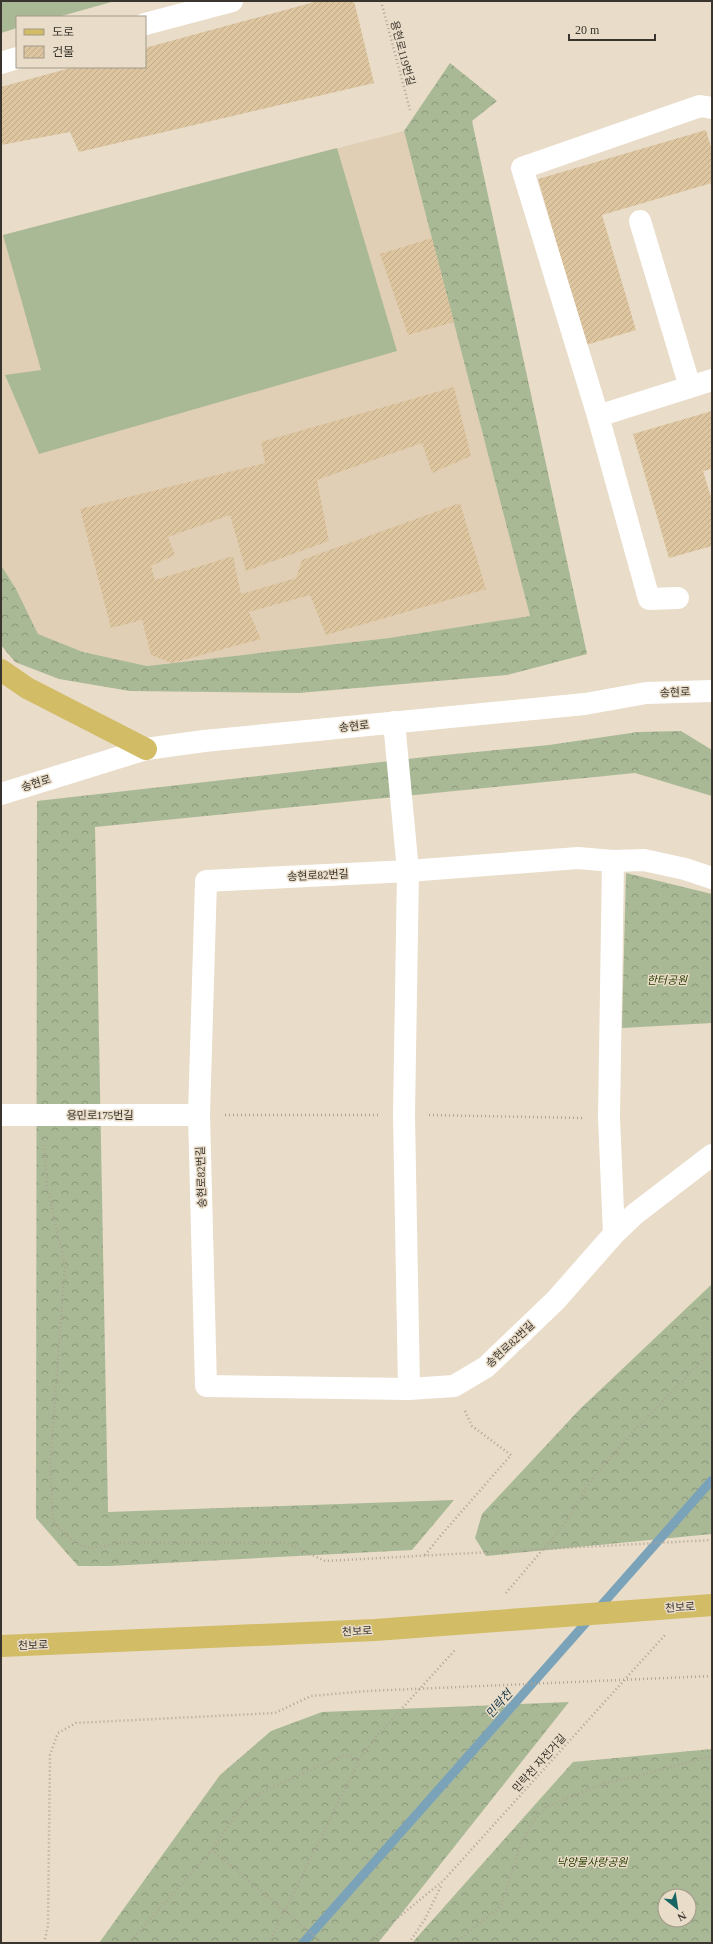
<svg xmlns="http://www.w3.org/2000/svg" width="713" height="1944" font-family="'Times New Roman','Noto Sans KR',serif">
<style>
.built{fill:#e1cfb5}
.forest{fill:url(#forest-crowns);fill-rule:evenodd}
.garden{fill:#a9b996}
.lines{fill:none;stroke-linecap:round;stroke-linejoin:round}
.stream{stroke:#7aa3ba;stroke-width:9}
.building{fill:url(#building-hatch)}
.path{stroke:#afa495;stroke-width:2.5;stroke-dasharray:1 3;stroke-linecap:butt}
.minor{stroke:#fff;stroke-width:22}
.major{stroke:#d2bc66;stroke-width:22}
.labels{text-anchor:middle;stroke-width:3;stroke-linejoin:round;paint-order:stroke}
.street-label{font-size:11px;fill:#39342d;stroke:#e9dcc8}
.park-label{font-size:11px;font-style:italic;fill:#293d00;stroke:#e9dcc8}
.water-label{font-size:12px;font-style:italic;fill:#113546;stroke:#e9dcc8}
</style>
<defs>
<pattern id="forest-crowns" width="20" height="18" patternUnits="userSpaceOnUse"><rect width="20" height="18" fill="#a9b996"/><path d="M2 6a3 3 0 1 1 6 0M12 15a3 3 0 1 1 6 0" fill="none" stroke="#8b977b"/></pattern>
<pattern id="building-hatch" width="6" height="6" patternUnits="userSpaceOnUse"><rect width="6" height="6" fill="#ddc5a0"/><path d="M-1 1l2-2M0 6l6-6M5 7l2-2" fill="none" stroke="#beaa8a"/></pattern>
</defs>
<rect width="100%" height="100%" fill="#e9dcc8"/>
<path class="built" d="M404 131 530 616 389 638 147 666 83 652 38 634 16 589 1 565V236Z"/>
<path class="forest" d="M450 63 497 101 472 121 587 654 507 675 299 693 130 691 59 679 15 662 1 645V565L16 589 38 634 83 652 147 666 389 638 530 616 404 131Z
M681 731 712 750V796L635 773 95 827 108 1512 454 1500 412 1550 109 1566H78L36 1518 37 801 434 756 549 745 638 732Z
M626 873 712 894V1023L622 1028Z
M712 1284V1534L486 1556 475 1538 482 1514 580 1409Z
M569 1702 378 1943H99L220 1775 271 1731 322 1712Z
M712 1749V1943H412L573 1762ZM665 1896H689V1920H665Z"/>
<path class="garden" d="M1 1H115L58 17H17V28L1 33Z
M337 148 397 351 39 454 5 375 41 370 3 235Z"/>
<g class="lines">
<path class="stream" d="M303 1943 712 1480"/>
</g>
<path class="building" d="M318 1H354L374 83 79 152 70 132 1 145V87L74 67H145V48Z
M706 130 712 151V183L602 215 636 330 586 345 538 179Z
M432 238 454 322 408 335 380 254Z
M454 387 471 456 432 473 422 443 317 480 329 541 246 571 230 515 168 537 175 555 151 566 155 580 233 556 241 594 296 578 302 560 460 503 486 589 326 635 310 595 249 612 261 639 172 663 151 655 142 620 111 628 80 509 265 463 261 442Z
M712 411V469L703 471 712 501V546L669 558 633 434Z"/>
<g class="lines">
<path class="path" d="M381 1 410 110
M225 1115H378
M429 1115 582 1118
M44 1141 47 1186 65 1266 50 1466 53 1522C80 1548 80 1552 118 1543H287L325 1561 712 1540
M425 1555 442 1534 511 1455 472 1426 464 1409
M506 1593 566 1522 592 1479 632 1433 712 1350
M44 1943 48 1926 50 1755 58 1733 76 1723 275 1713 311 1696 367 1691 712 1676
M129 1943 212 1850
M269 1943 359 1760 376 1737 455 1650
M323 1943 212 1850 244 1802 277 1785 345 1755 359 1760
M367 1943 443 1881 665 1635
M409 1943 425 1919 442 1884
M455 1943 501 1906 521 1844 531 1824 546 1807 605 1783 633 1777 712 1756"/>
<path class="minor" d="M145 24 232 1
M1 63 17 58
M640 221 690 387
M598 416 712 380
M678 598 649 599 598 416 522 168 700 106 712 108
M394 722 408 871 404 1115 409 1389
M1 794 146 749 204 741 585 704 646 693 712 691
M613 861 609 1118 614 1234
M712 878 685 869 644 860 613 861 578 858 408 871 206 881 199 1115 206 1386 409 1389 454 1386 486 1367 556 1300 614 1234 635 1214 712 1155
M1 1115H199"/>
<path class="major" d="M1 670 27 688 146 749
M1 1646 375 1630 712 1605"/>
</g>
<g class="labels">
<g class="street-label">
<text transform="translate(403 53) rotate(75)" y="4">용현로119번길</text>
<text transform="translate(675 692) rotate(-2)" y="4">송현로</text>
<text transform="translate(354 726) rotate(-6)" y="4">송현로</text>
<text transform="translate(36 783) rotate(-17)" y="4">송현로</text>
<text transform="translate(318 875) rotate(-3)" y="4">송현로82번길</text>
<text x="100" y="1119">용민로175번길</text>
<text transform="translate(201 1177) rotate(-92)" y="4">송현로82번길</text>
<text transform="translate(510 1344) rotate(-43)" y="4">송현로82번길</text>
<text transform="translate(680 1607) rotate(-4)" y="4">천보로</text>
<text transform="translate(357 1631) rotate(-3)" y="4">천보로</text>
<text transform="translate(33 1645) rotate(-2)" y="4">천보로</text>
<text transform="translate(539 1763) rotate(-48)" y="4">민락천 자전거길</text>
</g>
<g class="park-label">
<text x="667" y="984">한터공원</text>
<text x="592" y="1866">낙양물사랑공원</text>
</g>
<g class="water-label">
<text transform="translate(499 1704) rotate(-49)" y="4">민락천</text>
</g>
</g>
<rect width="713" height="1944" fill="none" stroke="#39342d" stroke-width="4"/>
<rect x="16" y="16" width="130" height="52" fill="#e9dcc8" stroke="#a3998a"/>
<rect x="24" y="29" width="20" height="6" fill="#d2bc66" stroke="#a3998a"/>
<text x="52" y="36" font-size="12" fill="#39342d">도로</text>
<rect x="24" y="46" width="20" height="12" fill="url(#building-hatch)" stroke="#a3998a"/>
<text x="52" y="56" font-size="12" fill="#39342d">건물</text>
<g transform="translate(677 1908) rotate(150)"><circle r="19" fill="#e9dcc8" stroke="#a3998a"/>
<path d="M0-3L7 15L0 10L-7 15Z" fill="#176563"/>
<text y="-6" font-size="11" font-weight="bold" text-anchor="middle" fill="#39342d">N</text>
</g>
<path d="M569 34v6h86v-6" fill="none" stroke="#39342d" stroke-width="2"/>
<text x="575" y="34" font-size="12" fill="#39342d" stroke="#e9dcc8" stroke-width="3" paint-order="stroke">20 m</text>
</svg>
